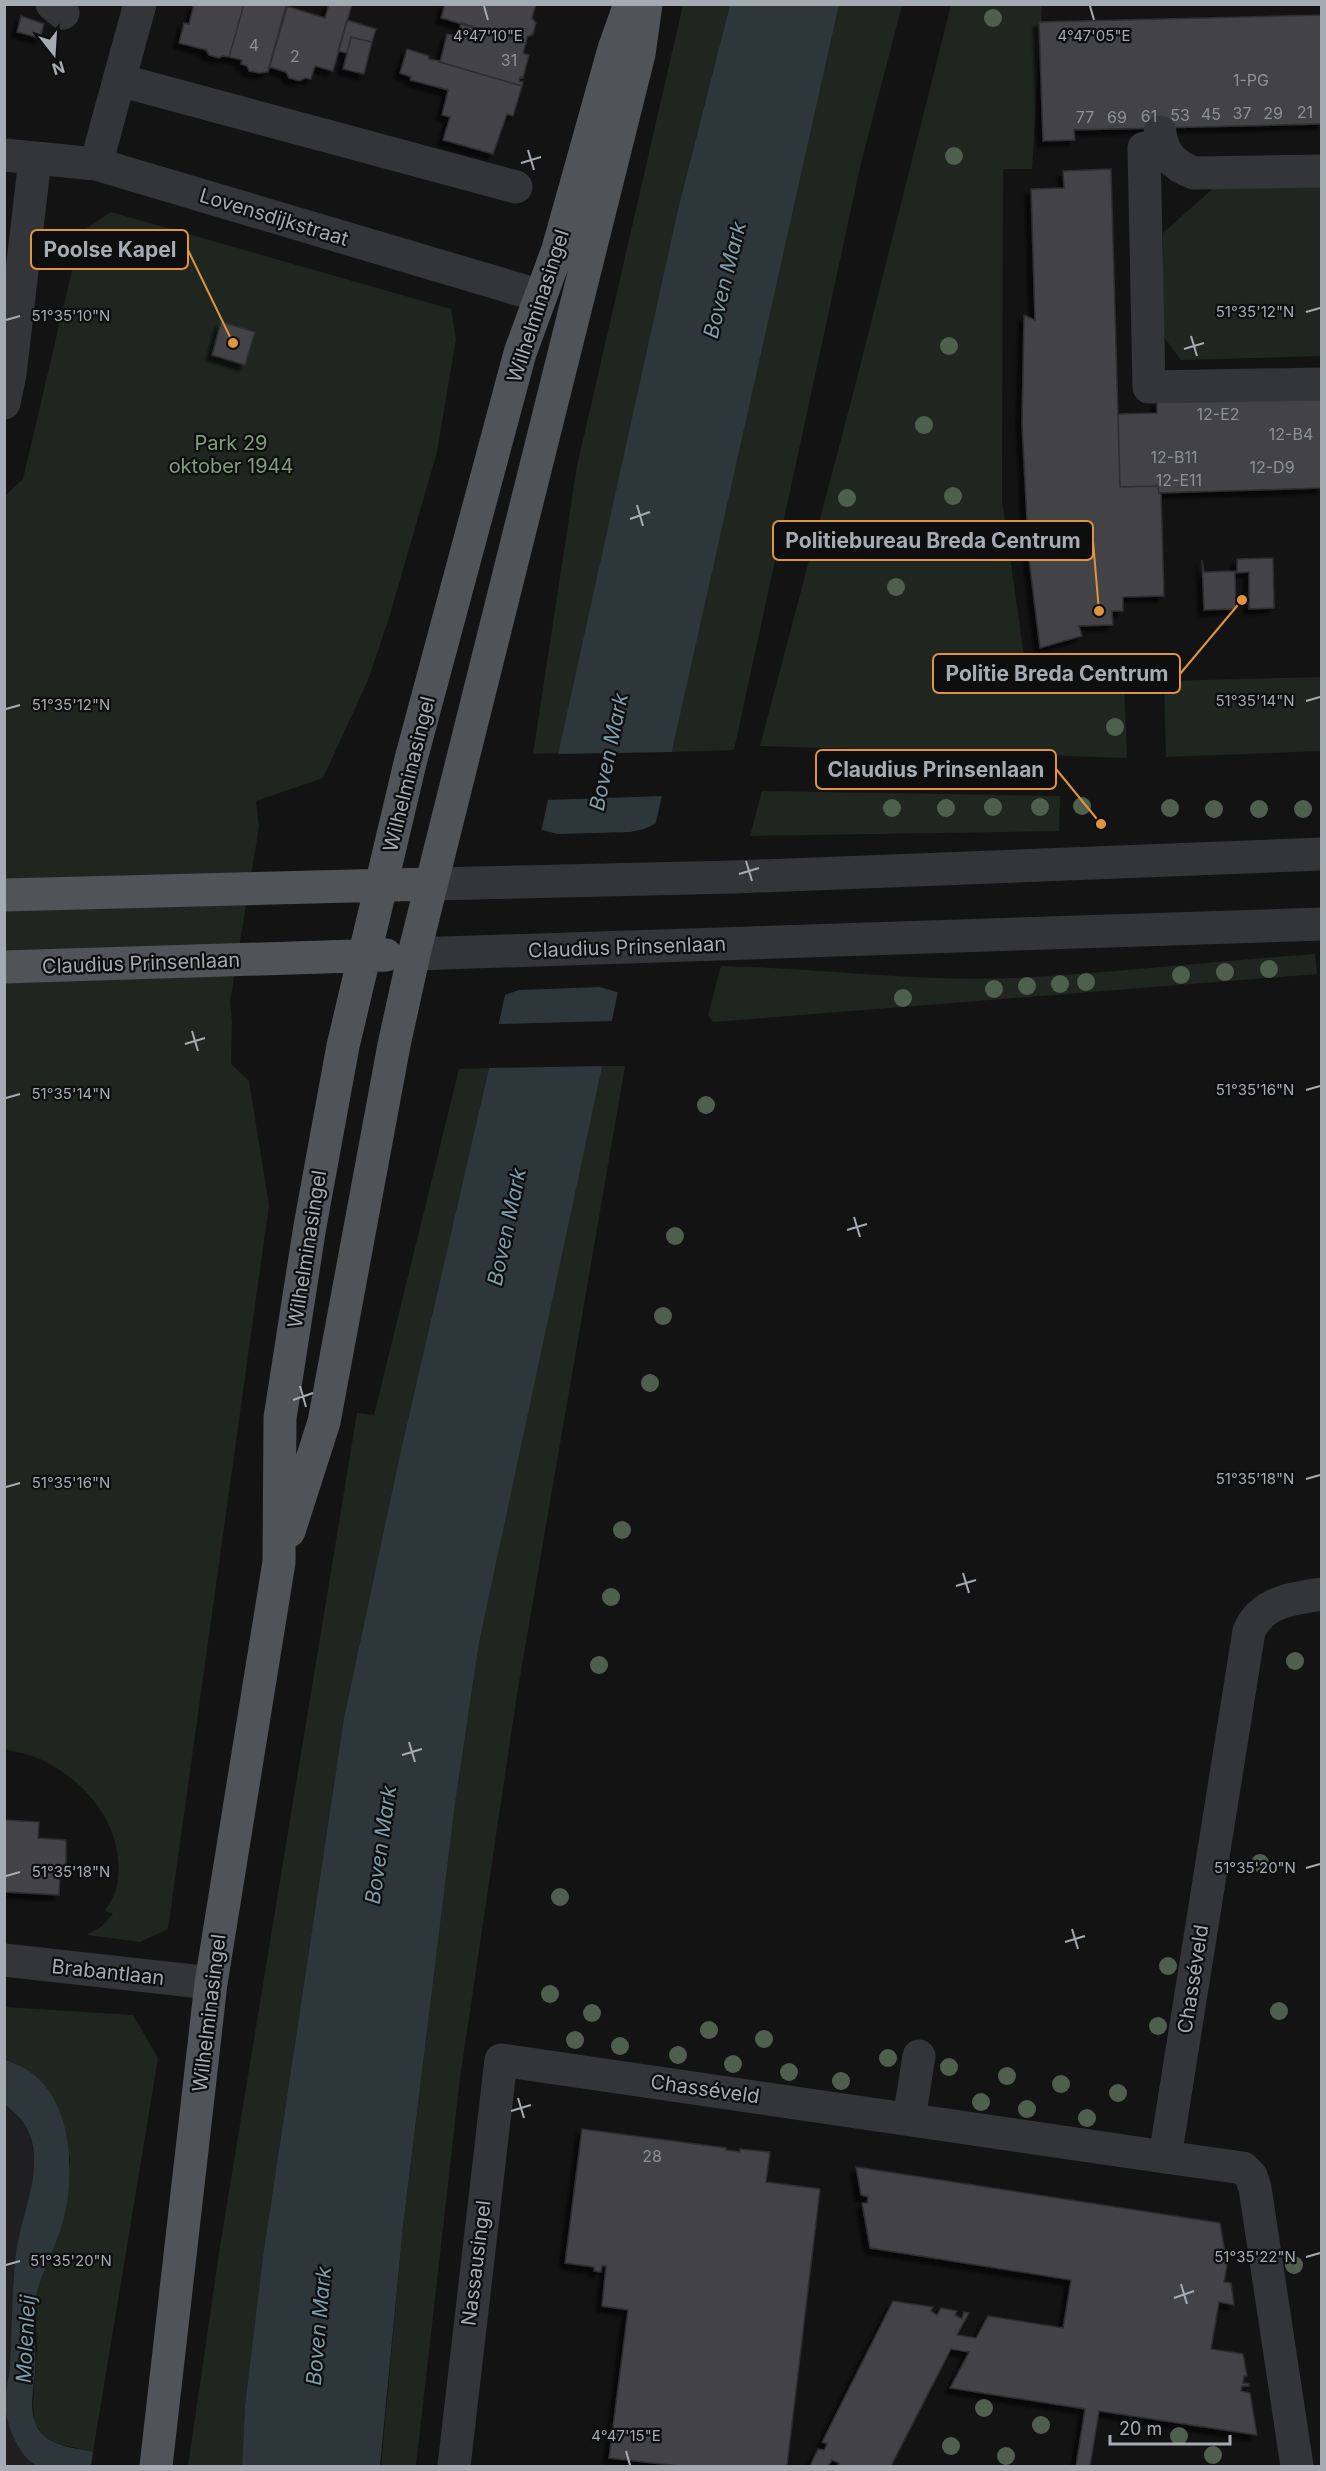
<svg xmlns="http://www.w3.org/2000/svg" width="1326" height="2471" font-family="Inter,sans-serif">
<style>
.built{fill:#1f1f21}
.green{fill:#1f261f}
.water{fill:#2d373b}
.pier{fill:#131314}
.building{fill:#424347;stroke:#2d2d30;stroke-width:1.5;filter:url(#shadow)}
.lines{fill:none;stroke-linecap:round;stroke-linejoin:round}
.minor{stroke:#343539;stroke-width:33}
.major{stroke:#505357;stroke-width:33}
.tree{fill:#4f5f4e}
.ticks{fill:none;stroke:#a5abb3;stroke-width:2}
.labels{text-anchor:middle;stroke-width:4.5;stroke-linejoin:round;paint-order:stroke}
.number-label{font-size:16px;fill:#8c9198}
.street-label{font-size:20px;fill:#a5abb3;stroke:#0e0e0f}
.park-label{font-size:20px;fill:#809d7e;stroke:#0e0e0f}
.water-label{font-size:21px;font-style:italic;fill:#7f9dab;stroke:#0e0e0f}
.ticks-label{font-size:15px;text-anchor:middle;fill:#a5abb3;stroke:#0e0e0f;stroke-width:4.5;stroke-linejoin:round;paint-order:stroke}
.leader{fill:none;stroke:#e0943f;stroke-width:2}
.callout-dot{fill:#e0943f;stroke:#0e0e0f;stroke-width:2}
.callout{fill:#0e0e0f;stroke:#e0943f;stroke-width:2}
.callout-label{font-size:21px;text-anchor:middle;font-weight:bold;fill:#a5abb3}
</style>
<defs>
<filter id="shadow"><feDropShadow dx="-5.5" dy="5.5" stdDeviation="1.5" flood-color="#0009"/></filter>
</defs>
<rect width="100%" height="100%" fill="#131314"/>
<path class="built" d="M4 2105 15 2112 29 2132 35 2161 30 2199 17 2252 13 2312 33 2464 38 2466H5Z"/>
<path class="green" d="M683 5H730L678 209 559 753 533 754 577 466Z
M839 5H902L861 163 734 750 671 752Z
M951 5H1042L1032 169H1003L1002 501 1028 684 1124 681 1127 758 760 746 853 394Z
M1321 181V356L1181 360 1163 336V233L1219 183Z
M111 212 451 309 456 339 437 452 389 618 368 680 323 778 256 801 259 827 230 1002 232 1021 231 1064 249 1081 269 1205 168 1929 140 1942 87 1935 102 1926 113 1914 105 1911C109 1904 115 1895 117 1886 127 1830 89 1782 40 1759 29 1754 16 1752 5 1749L4 497 23 479 81 232Z
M1321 677V751L1166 757 1164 681Z
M762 791 1060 796 1059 831 750 836Z
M1315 954 1317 974 713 1022 708 1015 721 966C818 968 915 982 1012 978 1113 973 1214 961 1315 954Z
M601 1066H625L517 1694 460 2078 416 2466H381L403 2226 455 1804 479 1643Z
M489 1068 399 1459 344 1718 263 2256 245 2405 242 2466H188L221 2240 357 1413 374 1415 459 1069Z
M4 2007 133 2015 158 2058 93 2452 55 2443 43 2435 34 2422 33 2402 37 2351 35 2298 66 2210 70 2159 29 2071 5 2059Z"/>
<path class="water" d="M730 5H839L619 987 479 1643 455 1804 403 2226 380 2466H242L245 2405 263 2256 344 1718 399 1459 489 1068 678 209Z
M4 2059C12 2063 22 2066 29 2071 71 2100 74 2164 66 2209 60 2239 44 2266 36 2296 31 2316 37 2350 35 2373 33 2393 27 2417 42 2434 55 2447 76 2448 93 2452L91 2466H38C22 2460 11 2434 7 2418 3 2403 8 2382 10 2367 12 2330 12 2290 16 2253 23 2203 59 2142 5 2105Z"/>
<path class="pier" d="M671 752H674L665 796 545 800 555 754Z
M659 822 620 993 600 987 519 990 502 996 538 829 558 834 630 832 644 829Z
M614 1021 605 1066 486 1068 496 1024Z"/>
<path class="building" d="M194 4H244L229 57 223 56 219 58 209 55 206 50 179 43 184 23 189 24Z
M244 4H288L268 72 259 73 249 71 247 66 241 64 242 60 229 57Z
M329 4H352L333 71 315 66 311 79 305 78 300 81 289 78 286 72 269 67 286 6 325 18Z
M445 4H536L532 18 536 23 533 34 527 37 526 43 441 18Z
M1322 15V124L1074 130 1075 140 1043 141 1039 22Z
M21 16 44 24 40 38 17 32Z
M347 20 376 29 372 42 351 37 347 53 338 51Z
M461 23 526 43 523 53 529 55 523 78 520 77 519 81 523 82 522 86 440 62 447 34 458 36Z
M351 37 372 42 364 74 343 69Z
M407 49 429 56V59L440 61 439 62 522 86 513 116 507 114 493 154 443 140 450 117 442 115 448 90 410 80 411 77 400 73Z
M1111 169 1120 487 1158 486 1159 493H1161L1164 596 1123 597V611H1112L1113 625 1079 626 1082 636 1040 648 1029 559 1022 425 1024 315 1035 320 1031 189 1064 188 1063 171Z
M221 322 255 332 245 365 212 355Z
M1322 398V488L1159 493 1158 486 1120 487 1118 414 1157 413V402Z
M1273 558 1274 608 1249 609V572L1235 573 1236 609 1204 610 1202 560 1204 572 1237 571V559Z
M4 1820 39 1822 38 1838 66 1840V1870L64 1875 60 1874 59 1895 4 1892Z
M582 2129 726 2148V2150L740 2152V2149L770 2152 766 2182 820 2189 787 2466H679L609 2458 628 2310 602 2306 606 2266H602L601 2272 594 2271V2267L565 2263Z
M856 2167 1220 2223 1227 2265 1224 2282 1231 2283 1234 2305 1219 2302 1211 2349 1243 2354 1247 2376H1244L1243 2383 1249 2384V2386H1242L1241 2391 1250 2393 1257 2435 1099 2411 1090 2466H1076L1085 2409 950 2388 969 2352 951 2349 891 2466H837L839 2463 832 2460 828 2466H810L818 2449 824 2450 827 2444 822 2442 893 2301 933 2307 931 2311 937 2315 941 2308 957 2311 955 2315 962 2319 964 2312 969 2313 957 2335 976 2338 988 2316 1063 2328 1071 2280 870 2248 862 2203H867L868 2197 861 2195Z"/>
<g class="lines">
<path class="minor" d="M52 4 63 13
M119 80 516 187
M1160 132C1162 153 1174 166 1194 173L1322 171
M1144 148 1149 387 1322 384
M4 155 96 164 541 296
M96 164 140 4
M4 403 10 374 35 159
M431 884 734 877 1322 854
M414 954 1322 924
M4 1960 211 1983
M909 2119 919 2056
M1165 2157 1243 2168 1251 2176 1255 2188 1297 2466
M454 2466 501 2060 1165 2157 1249 1631C1262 1602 1293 1598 1322 1594"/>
<path class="major" d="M4 895 431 884
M4 967 386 955
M289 1531 324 1422 394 1045 414 954 639 54 646 4
M156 2466 211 1983 279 1562 280 1418 310 1226 343 1046 411 759 520 353 558 249 614 49 630 4"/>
</g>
<g class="tree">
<circle cx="993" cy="18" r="9"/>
<circle cx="954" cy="156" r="9"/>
<circle cx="949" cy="346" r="9"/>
<circle cx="924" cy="425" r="9"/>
<circle cx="953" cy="496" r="9"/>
<circle cx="847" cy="498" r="9"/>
<circle cx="896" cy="587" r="9"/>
<circle cx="1115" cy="727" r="9"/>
<circle cx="1082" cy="806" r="9"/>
<circle cx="993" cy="807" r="9"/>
<circle cx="1040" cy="807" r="9"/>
<circle cx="892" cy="808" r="9"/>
<circle cx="946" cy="808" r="9"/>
<circle cx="1170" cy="808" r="9"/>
<circle cx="1214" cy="809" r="9"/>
<circle cx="1259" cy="809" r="9"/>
<circle cx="1303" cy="809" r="9"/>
<circle cx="1269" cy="969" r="9"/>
<circle cx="1225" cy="972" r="9"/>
<circle cx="1181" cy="975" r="9"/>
<circle cx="1086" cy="982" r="9"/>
<circle cx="1060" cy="984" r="9"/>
<circle cx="1027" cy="986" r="9"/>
<circle cx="994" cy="989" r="9"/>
<circle cx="903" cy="998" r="9"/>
<circle cx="706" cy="1105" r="9"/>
<circle cx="675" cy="1236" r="9"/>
<circle cx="663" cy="1316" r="9"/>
<circle cx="650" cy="1383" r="9"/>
<circle cx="622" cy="1530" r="9"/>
<circle cx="611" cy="1597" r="9"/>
<circle cx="1295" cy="1661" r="9"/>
<circle cx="599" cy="1665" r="9"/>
<circle cx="1260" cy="1863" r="9"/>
<circle cx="560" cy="1897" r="9"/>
<circle cx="1168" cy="1966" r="9"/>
<circle cx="550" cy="1994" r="9"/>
<circle cx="1279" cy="2011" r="9"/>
<circle cx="592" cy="2013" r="9"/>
<circle cx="1158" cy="2026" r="9"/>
<circle cx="709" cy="2030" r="9"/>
<circle cx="764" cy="2039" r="9"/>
<circle cx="575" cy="2040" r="9"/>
<circle cx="620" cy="2046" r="9"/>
<circle cx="678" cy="2055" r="9"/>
<circle cx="888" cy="2058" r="9"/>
<circle cx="733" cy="2064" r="9"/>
<circle cx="949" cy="2067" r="9"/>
<circle cx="789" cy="2072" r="9"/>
<circle cx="1007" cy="2076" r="9"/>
<circle cx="841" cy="2081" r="9"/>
<circle cx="1061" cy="2084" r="9"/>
<circle cx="1118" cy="2093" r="9"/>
<circle cx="981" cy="2102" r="9"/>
<circle cx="1027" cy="2109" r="9"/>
<circle cx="1087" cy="2118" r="9"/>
<circle cx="1294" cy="2265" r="9"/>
<circle cx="984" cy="2408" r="9"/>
<circle cx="1041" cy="2425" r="9"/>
<circle cx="1179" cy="2436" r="9"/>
<circle cx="951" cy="2446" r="9"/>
<circle cx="1213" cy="2455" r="9"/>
<circle cx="1006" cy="2456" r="9"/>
</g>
<path class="ticks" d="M484 6 488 20M1090 6 1094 20M528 150 534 170M521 163 541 157M1306 312 1320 308M6 320 20 316M1191 336 1197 356M1184 349 1204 343M637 505 643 526M630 519 650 512M1306 701 1320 697M6 709 20 705M746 861 752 881M739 874 759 868M192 1031 198 1051M185 1044 205 1038M1306 1090 1320 1086M6 1098 20 1094M854 1217 860 1237M847 1230 867 1224M300 1386 306 1407M293 1400 313 1393M1306 1479 1320 1475M6 1487 20 1483M963 1573 969 1593M956 1586 976 1580M409 1742 415 1762M402 1755 422 1749M1306 1868 1320 1864M6 1876 20 1872M1072 1929 1078 1949M1065 1942 1085 1936M518 2098 524 2118M511 2111 531 2105M1306 2257 1320 2253M6 2265 20 2261M1181 2284 1187 2304M1174 2298 1194 2291M626 2451 630 2465"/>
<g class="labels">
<g class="number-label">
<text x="254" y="51">4</text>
<text x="295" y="62">2</text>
<text x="509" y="66">31</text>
<text x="1251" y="86">1-PG</text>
<text x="1305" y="118">21</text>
<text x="1242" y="119">37</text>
<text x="1273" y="119">29</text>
<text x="1211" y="120">45</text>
<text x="1180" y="121">53</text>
<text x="1149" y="122">61</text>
<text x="1085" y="123">77</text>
<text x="1117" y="123">69</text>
<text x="1218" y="420">12-E2</text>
<text x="1291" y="440">12-B4</text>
<text x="1174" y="463">12-B11</text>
<text x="1272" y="473">12-D9</text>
<text x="1179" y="486">12-E11</text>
<text x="652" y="2162">28</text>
</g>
<g class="street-label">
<text transform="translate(274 217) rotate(17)" y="7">Lovensdijkstraat</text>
<text transform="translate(538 306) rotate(-72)" y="7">Wilhelminasingel</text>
<text transform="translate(409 774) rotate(-76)" y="7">Wilhelminasingel</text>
<text transform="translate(627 947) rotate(-2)" y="7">Claudius Prinsenlaan</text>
<text transform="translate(141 963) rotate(-2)" y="7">Claudius Prinsenlaan</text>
<text transform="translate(307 1249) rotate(-81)" y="7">Wilhelminasingel</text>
<text transform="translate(108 1972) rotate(6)" y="7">Brabantlaan</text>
<text transform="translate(1193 1979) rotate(-81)" y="7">Chasséveld</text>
<text transform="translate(209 2013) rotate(-83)" y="7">Wilhelminasingel</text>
<text transform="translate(705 2089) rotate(8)" y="7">Chasséveld</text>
<text transform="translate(476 2263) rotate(-83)" y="7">Nassausingel</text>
</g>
<g class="park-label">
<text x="231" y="450">Park 29<tspan x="231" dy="23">oktober 1944</tspan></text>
</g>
<g class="water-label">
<text transform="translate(725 280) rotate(-76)" y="7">Boven Mark</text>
<text transform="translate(609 752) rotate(-78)" y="7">Boven Mark</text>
<text transform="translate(507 1227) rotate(-78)" y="7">Boven Mark</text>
<text transform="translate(381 1845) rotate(-82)" y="7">Boven Mark</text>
<text transform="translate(319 2326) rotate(-85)" y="7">Boven Mark</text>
<text transform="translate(26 2339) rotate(-87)" y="7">Molenleij</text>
</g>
</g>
<g class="ticks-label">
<text x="488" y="41">4°47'10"E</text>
<text x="1094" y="41">4°47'05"E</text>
<text x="1255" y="317">51°35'12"N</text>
<text x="71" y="321">51°35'10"N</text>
<text x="1255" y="706">51°35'14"N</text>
<text x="71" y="710">51°35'12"N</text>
<text x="1255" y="1095">51°35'16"N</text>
<text x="71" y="1099">51°35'14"N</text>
<text x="1255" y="1484">51°35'18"N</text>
<text x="71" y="1488">51°35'16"N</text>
<text x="1255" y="1873">51°35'20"N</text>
<text x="71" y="1877">51°35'18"N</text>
<text x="1255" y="2262">51°35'22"N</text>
<text x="71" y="2266">51°35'20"N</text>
<text x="626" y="2441">4°47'15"E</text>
</g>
<path class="leader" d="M233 343L188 250M1099 611L1093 541M1242 600L1180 674M1101 824L1056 769"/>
<g class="callout-dot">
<circle cx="233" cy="343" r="6"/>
<circle cx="1099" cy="611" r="6"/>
<circle cx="1242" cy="600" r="6"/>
<circle cx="1101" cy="824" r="6"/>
</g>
<g class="callout">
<rect x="31" y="230" width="157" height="39" rx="6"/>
<rect x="773" y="521" width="320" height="39" rx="6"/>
<rect x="933" y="654" width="247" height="39" rx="6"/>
<rect x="816" y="750" width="240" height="39" rx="6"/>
</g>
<g class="callout-label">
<text x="110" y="257">Poolse Kapel</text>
<text x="933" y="548">Politiebureau Breda Centrum</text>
<text x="1057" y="681">Politie Breda Centrum</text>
<text x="936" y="777">Claudius Prinsenlaan</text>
</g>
<rect width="1326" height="2471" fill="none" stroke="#a5abb3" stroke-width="12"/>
<g transform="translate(54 54) rotate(163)" stroke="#0e0e0f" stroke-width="4.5" paint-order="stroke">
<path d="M0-4.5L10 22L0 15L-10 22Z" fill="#a5abb3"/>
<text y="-9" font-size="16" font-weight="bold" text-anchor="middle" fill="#a5abb3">N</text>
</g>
<path d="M1110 2435v9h120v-9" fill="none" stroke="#a5abb3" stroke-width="3"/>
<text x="1119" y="2435" font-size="18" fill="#a5abb3" stroke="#0e0e0f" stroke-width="4.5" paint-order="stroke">20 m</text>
</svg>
